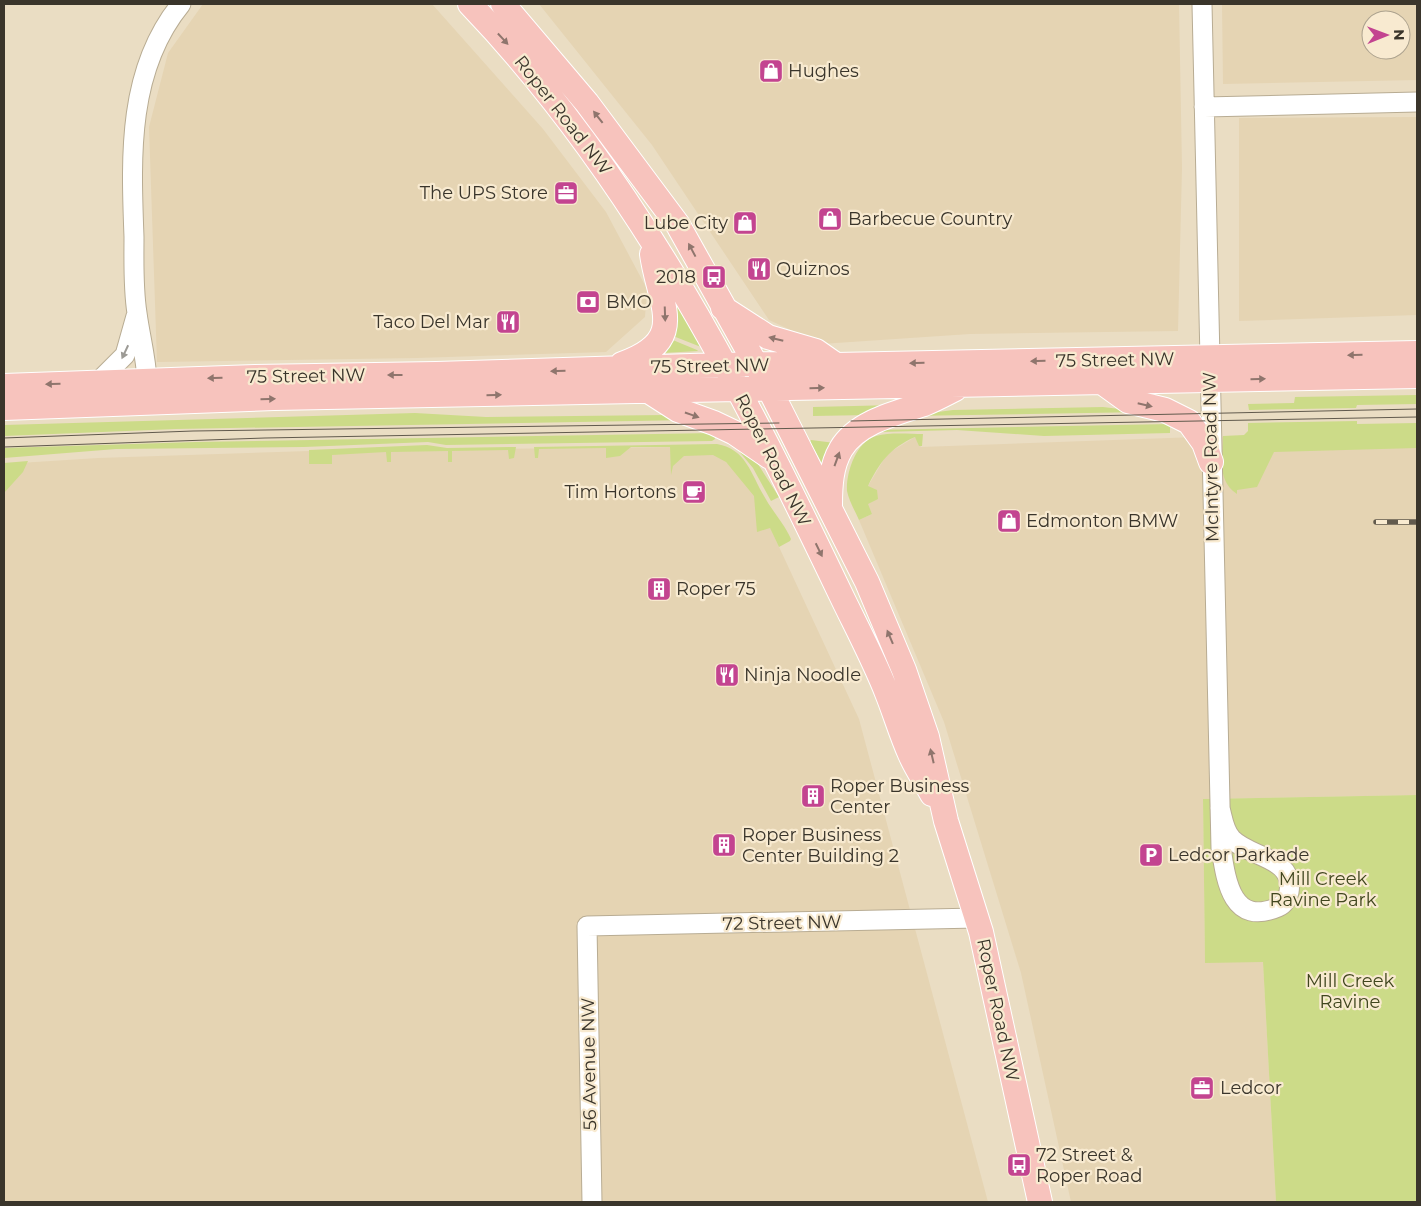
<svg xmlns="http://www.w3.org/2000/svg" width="1421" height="1206" font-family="Montserrat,sans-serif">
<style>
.built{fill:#e5d4b3;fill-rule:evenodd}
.green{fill:#ccdb88}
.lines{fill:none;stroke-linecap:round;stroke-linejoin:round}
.minor-casing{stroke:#b8ac93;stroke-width:21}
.major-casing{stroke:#fff;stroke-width:26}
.minor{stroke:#fff;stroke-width:19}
.major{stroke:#f7c3bd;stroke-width:24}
.tram{stroke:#615a4d;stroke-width:1}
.rail-casing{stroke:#615a4d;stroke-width:5.5}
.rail{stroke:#f8ead0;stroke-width:4;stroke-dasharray:11;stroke-linecap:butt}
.oneway{fill:#8f756d}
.oneway2{fill:#9c9a95}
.labels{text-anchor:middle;stroke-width:4.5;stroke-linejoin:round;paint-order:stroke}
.poi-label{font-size:18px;fill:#3a352b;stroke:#f8ead0;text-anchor:start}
.street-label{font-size:18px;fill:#3a352b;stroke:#f8ead0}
.park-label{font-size:18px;fill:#40461e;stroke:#f8ead0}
</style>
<rect width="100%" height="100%" fill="#eaddc3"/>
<path class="built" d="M203 4H432L543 129 606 212 647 289 645 317 606 352 417 358 157 362 149 127 168 53Z
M539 4H1179L1182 168 1178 331 970 334 821 344 769 320 652 145Z
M1222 4H1417V80L1223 84ZM1371 20H1401V50H1371Z
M1417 117V315L1239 321V118Z
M1417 434V795L1203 799 1205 962 1263 961 1276 1202H1071L1021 973 944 722 859 520 872 514 867 504 868 486 887 454 915 437 921 447 1197 437Z
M680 447 718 453 754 493 859 719 988 1202H4V464L98 458 309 451Z"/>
<path class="green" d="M667 282 701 347 668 334Z
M668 338 697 350 698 351 663 353Z
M1417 395V404L1357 405 1356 408 1249 410 1248 404 1294 403 1295 397Z
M895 405 869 415 813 416V407Z
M1103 407 1145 412 908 416 953 410Z
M415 413 486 417 666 415 690 420 176 429 4 436V425Z
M1357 421V424L1417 423V448L1274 452 1257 487 1237 490V494C1216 480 1223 457 1223 436L1244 435 1248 431V423Z
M1170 424V433L1044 436 957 430 880 432 863 442 855 451 852 450 874 430Z
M714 433 715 439 712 441 446 445 428 442 304 447 116 449 4 458V448L196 442Z
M923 434 922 446H919L915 437C890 448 879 463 868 486L877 490 878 499 868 504 872 514 859 520C855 511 849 501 847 491 846 472 856 442 876 436 890 432 909 434 923 434Z
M811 440 835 443 824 467 810 442Z
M717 444C746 449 751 474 764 496 772 511 784 523 791 539L790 541 779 547 770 528 757 532 754 496 726 462 713 455 684 456 673 466 671 475 670 447H631L620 456 606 458V448L539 449 538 458H535L534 447Z
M427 445 447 448 516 447 514 458 509 459 508 450 452 451V462H448V451L391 452V462H387L386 452 332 455V464H309V450Z
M738 450 754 458 779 497 771 501 753 468Z
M28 461 23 472 4 493V463Z
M1417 795V1202H1276L1263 962 1205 963 1203 799Z"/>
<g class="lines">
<defs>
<path id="minor" d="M1202 4 1221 848C1226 881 1232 927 1278 907 1285 904 1287 899 1289 892 1295 857 1250 858 1232 839 1224 831 1223 819 1220 808
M1204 107 1417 102
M147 380C146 357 140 336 137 313 133 288 134 261 134 237 131 157 127 70 181 4
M98 382 125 355 136 316
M592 1202 587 926 977 918"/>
<path id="major" d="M470 4C633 174 741 386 842 597 857 628 874 660 887 693 895 713 901 734 910 754 916 768 925 781 932 794
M503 4 587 103 678 225 769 388 867 582 904 670 927 737 946 821 981 932 1040 1202
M723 308 768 337 816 351 836 365
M622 364C690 340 659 305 652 254
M1103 383 1128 401 1165 410 1189 422 1204 443 1211 462
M4 386 255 377 436 374 754 364 836 365 1417 353
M650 392 678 410 714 423 735 433 770 457
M4 408 274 398 1417 376
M830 505C830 486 831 466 841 449 857 422 896 413 924 404 934 400 945 394 955 389"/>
</defs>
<use href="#minor" class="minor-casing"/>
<use href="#major" class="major-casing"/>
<use href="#minor" class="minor"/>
<use href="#major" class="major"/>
<path class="tram" d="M851 421 1417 409
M4 438 193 431 779 423
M4 447 265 438 1417 417"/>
<defs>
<path id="rail" d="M1376 522H1417"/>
</defs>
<use href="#rail" class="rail-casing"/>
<use href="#rail" class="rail"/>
</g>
<defs><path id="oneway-solid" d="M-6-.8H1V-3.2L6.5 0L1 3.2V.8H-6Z" transform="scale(1.25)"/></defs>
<g class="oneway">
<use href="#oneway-solid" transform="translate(503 39) rotate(47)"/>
<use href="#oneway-solid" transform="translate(598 117) rotate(-128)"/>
<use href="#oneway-solid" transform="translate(692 250) rotate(-118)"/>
<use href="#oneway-solid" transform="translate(665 314) rotate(88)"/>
<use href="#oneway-solid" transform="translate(776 339) rotate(-166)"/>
<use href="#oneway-solid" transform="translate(1355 355) rotate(179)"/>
<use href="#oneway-solid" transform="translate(1038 361) rotate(179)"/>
<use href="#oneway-solid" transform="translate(917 363) rotate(179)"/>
<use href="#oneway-solid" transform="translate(558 371) rotate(178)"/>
<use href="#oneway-solid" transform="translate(395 375) rotate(180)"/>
<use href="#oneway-solid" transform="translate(215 378) rotate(178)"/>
<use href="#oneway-solid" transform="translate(1258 379) rotate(-1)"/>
<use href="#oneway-solid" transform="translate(53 384) rotate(178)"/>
<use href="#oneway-solid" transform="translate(817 388) rotate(-1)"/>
<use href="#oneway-solid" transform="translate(494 395) rotate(-1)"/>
<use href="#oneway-solid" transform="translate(268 399) rotate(-1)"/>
<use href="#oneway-solid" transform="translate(1145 405) rotate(13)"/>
<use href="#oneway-solid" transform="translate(692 415) rotate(19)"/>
<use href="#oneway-solid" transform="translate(837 459) rotate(-70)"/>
<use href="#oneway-solid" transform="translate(819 550) rotate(64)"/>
<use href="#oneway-solid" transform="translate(890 637) rotate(-113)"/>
<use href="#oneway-solid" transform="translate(932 756) rotate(-103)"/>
</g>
<use class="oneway2" href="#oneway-solid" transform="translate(125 352) rotate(115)"/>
<defs>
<symbol id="shop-square" viewBox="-11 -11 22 22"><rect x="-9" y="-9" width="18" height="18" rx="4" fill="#c34490" stroke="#f8ead0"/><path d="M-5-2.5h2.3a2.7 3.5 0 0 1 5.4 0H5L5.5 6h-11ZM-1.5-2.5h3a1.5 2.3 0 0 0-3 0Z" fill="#fff"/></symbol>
<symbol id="office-square" viewBox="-11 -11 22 22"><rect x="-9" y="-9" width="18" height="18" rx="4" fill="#c34490" stroke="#f8ead0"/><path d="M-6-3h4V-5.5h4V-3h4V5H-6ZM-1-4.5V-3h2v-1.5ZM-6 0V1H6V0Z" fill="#fff"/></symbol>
<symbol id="restaurant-square" viewBox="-11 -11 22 22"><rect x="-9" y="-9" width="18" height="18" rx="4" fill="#c34490" stroke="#f8ead0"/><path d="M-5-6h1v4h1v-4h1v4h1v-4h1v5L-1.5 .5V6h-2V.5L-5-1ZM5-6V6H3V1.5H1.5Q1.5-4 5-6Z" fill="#fff"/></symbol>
<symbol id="bus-square" viewBox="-11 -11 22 22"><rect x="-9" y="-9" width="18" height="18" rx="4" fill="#c34490" stroke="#f8ead0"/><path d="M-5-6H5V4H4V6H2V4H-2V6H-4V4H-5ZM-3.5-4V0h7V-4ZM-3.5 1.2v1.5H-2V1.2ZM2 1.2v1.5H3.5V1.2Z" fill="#fff"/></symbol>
<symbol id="bank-square" viewBox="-11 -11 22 22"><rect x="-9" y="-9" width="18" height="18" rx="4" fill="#c34490" stroke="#f8ead0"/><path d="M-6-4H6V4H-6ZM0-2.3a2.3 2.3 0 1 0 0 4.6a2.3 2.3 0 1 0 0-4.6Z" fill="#fff"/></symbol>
<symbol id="cafe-square" viewBox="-11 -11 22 22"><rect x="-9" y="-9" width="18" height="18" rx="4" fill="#c34490" stroke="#f8ead0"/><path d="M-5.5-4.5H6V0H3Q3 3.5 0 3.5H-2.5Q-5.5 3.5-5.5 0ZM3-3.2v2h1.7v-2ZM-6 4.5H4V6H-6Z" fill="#fff"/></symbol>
<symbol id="building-square" viewBox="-11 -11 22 22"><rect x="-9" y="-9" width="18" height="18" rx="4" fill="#c34490" stroke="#f8ead0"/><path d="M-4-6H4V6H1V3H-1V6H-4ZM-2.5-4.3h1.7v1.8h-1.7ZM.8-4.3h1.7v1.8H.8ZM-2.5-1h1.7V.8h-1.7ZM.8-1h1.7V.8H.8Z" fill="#fff"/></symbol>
<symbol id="parking-square" viewBox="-11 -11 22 22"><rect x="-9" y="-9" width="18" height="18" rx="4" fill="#c34490" stroke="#f8ead0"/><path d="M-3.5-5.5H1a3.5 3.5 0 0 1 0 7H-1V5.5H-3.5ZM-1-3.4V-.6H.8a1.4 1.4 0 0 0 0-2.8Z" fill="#fff"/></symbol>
</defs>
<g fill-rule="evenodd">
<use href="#shop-square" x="757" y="57" width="28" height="28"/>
<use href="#office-square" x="552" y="179" width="28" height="28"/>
<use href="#shop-square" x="816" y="205" width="28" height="28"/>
<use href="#shop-square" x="731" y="209" width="28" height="28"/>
<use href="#restaurant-square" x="745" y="255" width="28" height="28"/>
<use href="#bus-square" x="700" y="263" width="28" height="28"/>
<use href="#bank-square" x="574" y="288" width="28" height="28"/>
<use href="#restaurant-square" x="494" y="308" width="28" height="28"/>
<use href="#cafe-square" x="680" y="478" width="28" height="28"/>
<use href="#shop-square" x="995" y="507" width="28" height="28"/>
<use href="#building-square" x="645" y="575" width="28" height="28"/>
<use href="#restaurant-square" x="713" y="661" width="28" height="28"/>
<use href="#building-square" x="799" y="782" width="28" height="28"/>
<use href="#building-square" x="710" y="831" width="28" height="28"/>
<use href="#parking-square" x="1137" y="841" width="28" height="28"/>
<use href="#office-square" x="1188" y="1074" width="28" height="28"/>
<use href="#bus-square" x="1005" y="1151" width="28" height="28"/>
</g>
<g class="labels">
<g class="poi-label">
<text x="788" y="77">Hughes</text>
<text x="548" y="199" text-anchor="end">The UPS Store</text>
<text x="848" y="225">Barbecue Country</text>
<text x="728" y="229" text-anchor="end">Lube City</text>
<text x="776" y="275">Quiznos</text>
<text x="696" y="283" text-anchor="end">2018</text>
<text x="606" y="308">BMO</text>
<text x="490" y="328" text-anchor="end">Taco Del Mar</text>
<text x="676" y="498" text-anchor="end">Tim Hortons</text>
<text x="1026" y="527">Edmonton BMW</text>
<text x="676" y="595">Roper 75</text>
<text x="744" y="681">Ninja Noodle</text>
<text x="830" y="792">Roper Business<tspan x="830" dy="21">Center</tspan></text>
<text x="742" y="841">Roper Business<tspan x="742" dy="21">Center Building 2</tspan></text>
<text x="1168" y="861">Ledcor Parkade</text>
<text x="1220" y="1094">Ledcor</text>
<text x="1036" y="1161">72 Street &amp;<tspan x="1036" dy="21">Roper Road</tspan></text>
</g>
<g class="street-label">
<text transform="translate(563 115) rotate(52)" y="6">Roper Road NW</text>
<text transform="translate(1115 360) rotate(-1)" y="6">75 Street NW</text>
<text transform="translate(710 366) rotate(-1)" y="6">75 Street NW</text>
<text transform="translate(306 376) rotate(-1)" y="6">75 Street NW</text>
<text transform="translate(1211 457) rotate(-91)" y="6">McIntyre Road NW</text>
<text transform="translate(773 460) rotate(63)" y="6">Roper Road NW</text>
<text transform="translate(782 923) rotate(-1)" y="6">72 Street NW</text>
<text transform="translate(998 1010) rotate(78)" y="6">Roper Road NW</text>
<text transform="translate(589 1064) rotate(-91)" y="6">56 Avenue NW</text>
</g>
<g class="park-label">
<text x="1323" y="885">Mill Creek<tspan x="1323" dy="21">Ravine Park</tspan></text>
<text x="1350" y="987">Mill Creek<tspan x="1350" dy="21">Ravine</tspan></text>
</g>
</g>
<rect width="1421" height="1206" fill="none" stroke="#3a352b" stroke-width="10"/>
<g transform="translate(1386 35) rotate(89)"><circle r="24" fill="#f8ead0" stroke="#aca28e"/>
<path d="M0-4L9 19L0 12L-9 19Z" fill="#c34490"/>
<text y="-8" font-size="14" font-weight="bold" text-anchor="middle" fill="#3a352b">N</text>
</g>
</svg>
